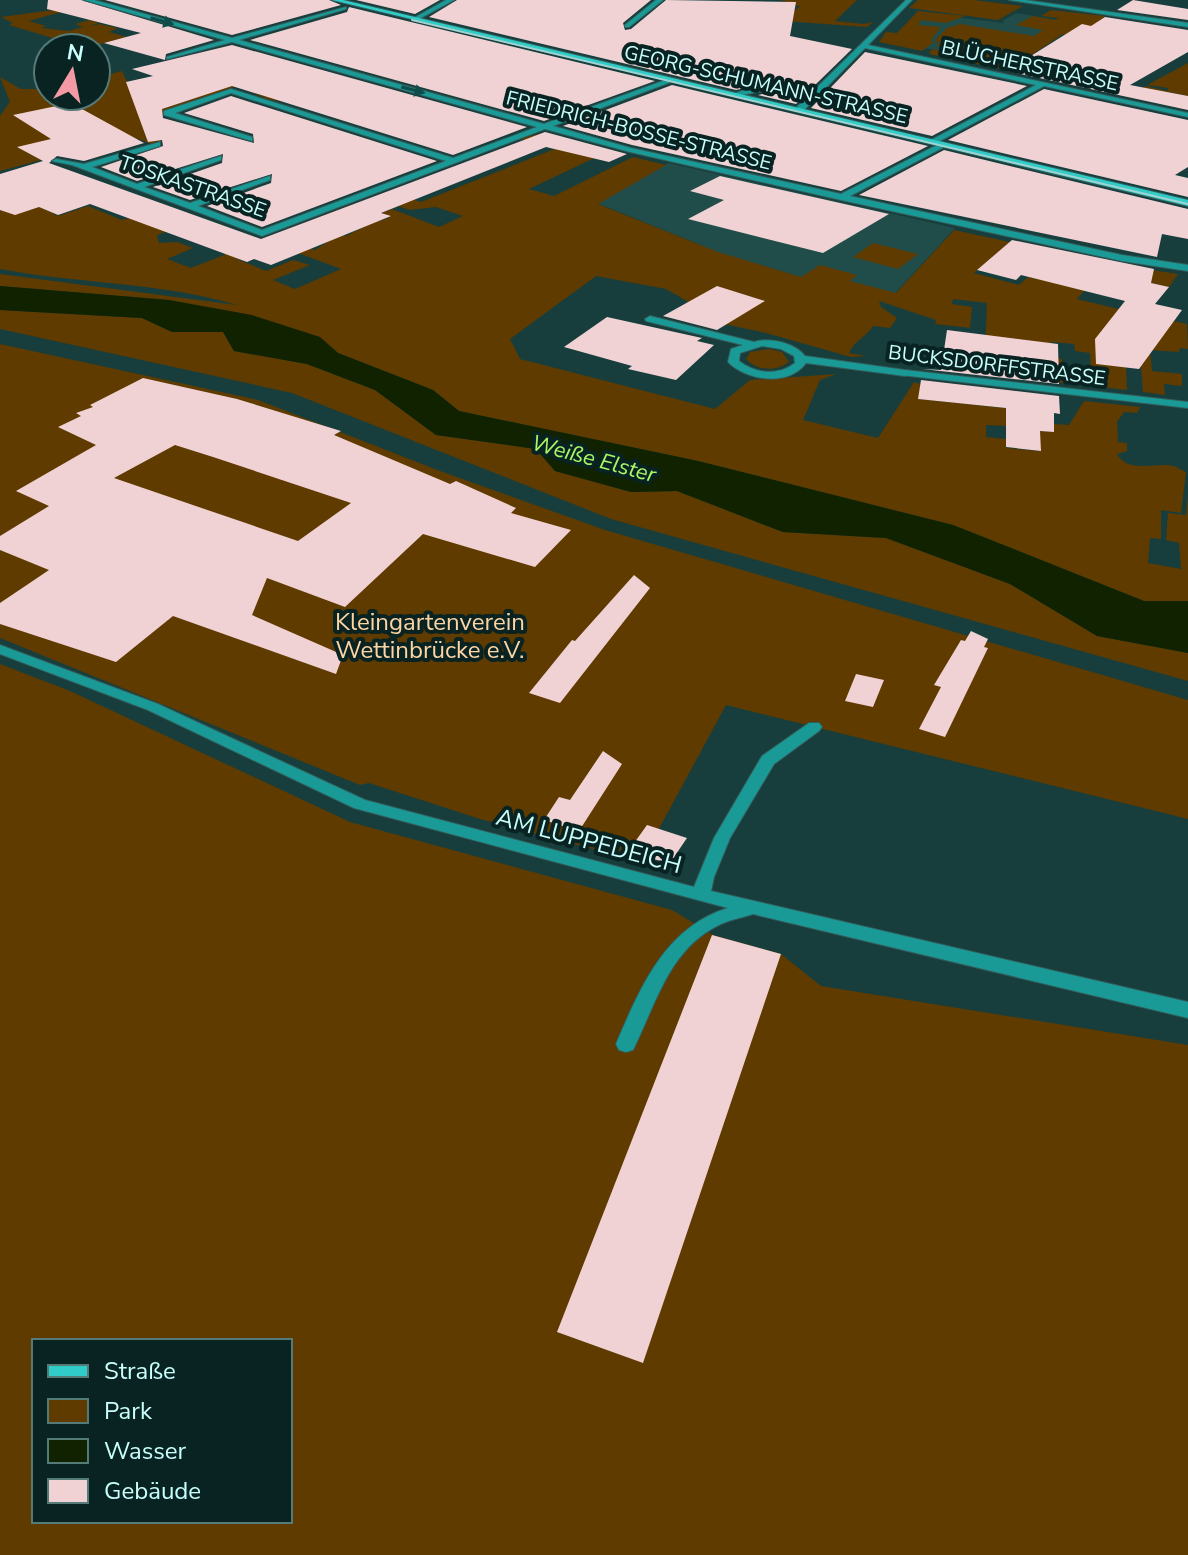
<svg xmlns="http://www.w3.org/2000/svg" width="1188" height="1555" font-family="'Nunito Sans',sans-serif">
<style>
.built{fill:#204c4a}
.green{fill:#5f3b00;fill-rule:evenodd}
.water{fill:#102200}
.building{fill:#f0d2d5;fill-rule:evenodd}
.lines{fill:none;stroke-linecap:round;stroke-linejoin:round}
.lane-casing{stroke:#335d5b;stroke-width:2}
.street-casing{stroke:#335d5b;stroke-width:2}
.secondary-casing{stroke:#335d5b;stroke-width:2}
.lane{fill:#1a9a97;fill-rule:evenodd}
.street{fill:#1a9a97;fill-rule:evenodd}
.secondary{fill:#30ccc8;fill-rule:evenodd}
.tram{stroke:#a0d3d0;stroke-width:2}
.oneway{fill:#0e4d4b}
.labels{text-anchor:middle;stroke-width:8;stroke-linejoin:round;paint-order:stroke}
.far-street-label{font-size:20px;fill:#c8fefb;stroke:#082322}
.far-water-label{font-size:22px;font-style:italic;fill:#abf864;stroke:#082322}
.park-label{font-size:24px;fill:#fdd4a3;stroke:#082322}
.street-label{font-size:24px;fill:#c8fefb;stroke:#082322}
</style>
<rect width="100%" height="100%" fill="#173e3c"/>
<path class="built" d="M922 13 1003 23 1005 22 1002 21 1016 13 1068 22 1007 62 895 43Z
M668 163 955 228 886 303 718 252 597 203Z"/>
<path class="green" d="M778 0H857L835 21 864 24 873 22 867 27 783 21 800 6 783 4 786 1Z
M918 0H973L1023 6 998 20 909 8Z
M53 10 61 12 29 21 46 26 41 28 69 31 83 27 75 24 90 20 99 23 87 27 99 24 118 28 109 32 127 37 86 48 9 25 13 23 1 17Z
M1051 10 1105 16 1086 38 1063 34 1024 60 1035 76 929 54 932 49 948 52 947 46H936L939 43 935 40 947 28 960 24 1034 36 1043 30 1016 25 1033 16 1056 20 1058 18 1041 16Z
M918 11 965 16 946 23 921 20 918 25 941 27 931 40 934 42 922 51 879 42 886 32 897 33Z
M1188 63V96L1169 92 1158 99 1129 96 1146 86 1168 91V88L1147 85Z
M122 71 131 90 176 104 198 97 171 81 320 90C281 103 277 107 239 85L147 119 165 139 151 144 136 138 74 158 60 155 0 171V116L10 102 0 77 21 89H48V96H96V78Z
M539 134 607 152 529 189 554 196 633 157 666 165 598 204 718 252 801 277 820 265 857 275 850 281 896 293 954 230 1047 250 989 260 974 273 1019 285 1028 277 1062 284 1111 264 1178 274 1169 287 1101 272 1077 299 1135 313 1136 318 1171 325 1174 321 1187 324 1188 349 1180 348 1179 352 1150 350 1152 371 1182 374V386L1164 384 1165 395 1143 392 1138 333 1096 347 1097 364 1126 367 1127 390 1091 386 1090 353 1075 351 1074 344 1051 342V357L1062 359 1063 383 1037 380 985 358 987 303 953 299 952 304 972 307 970 328 935 324 936 320 879 301 881 307 897 318 890 328 873 326C866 337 855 340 849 353L866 356 851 357 766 333 695 318 704 311 666 289 596 276 510 339 520 359 715 409 750 380 836 374 820 380 803 420 878 438 914 382 920 384 919 399 1022 410 1006 419V426L986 425V437L1006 439V448L1040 451V431L1054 432V424L1069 425 1084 401 1140 407 1137 413 1124 412 1117 422 1118 442 1127 443V451L1117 454C1128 474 1156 462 1174 466 1175 466 1185 472 1186 472L1181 513 1161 510V539L1150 538 1148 563 1181 569 1179 543 1166 540 1168 513 1186 515 1188 495V601H1144L953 525 698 461 459 411 433 390 338 353 319 337 169 300 0 286V274L237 305C160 282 79 284 0 269V186L58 216 88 206 122 220 132 217 168 231 157 235 159 243 177 242 193 248 167 259 191 268 252 244 237 259 266 271 293 260 310 265 273 280 295 289 341 269 277 245 288 241 315 250 340 234 346 236 366 226 340 217 308 222 351 205 362 208 355 212 380 221 390 217 382 213 392 209 439 227 463 216 436 207 410 210 382 201 399 195 421 202 567 144 518 139Z
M873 243 918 254 898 269 853 257Z
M0 310 142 318 172 332H223L234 351 307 364 375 390 436 435 536 449 555 471 631 492 677 491 783 532 886 538 1010 584 1097 636 1188 653V681L611 519 292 393 0 329Z
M0 344 258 400 440 471 605 530 1188 700V819L726 705 641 862 480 819 369 783 360 785 0 638Z
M769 349 782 352 789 362C776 372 757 371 746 359L750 352Z
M0 664 70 691 350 822 672 910 713 935 781 954 821 986 1188 1045V1555H0ZM34 1341H290V1521H34Z"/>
<path class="water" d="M0 286 169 300 252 315 320 337 338 353 433 390 459 411 698 461 953 525 1144 601H1188V653L1097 636 1010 584 886 538 783 532 677 491 631 492 555 471 536 449 436 435 375 390 307 364 234 351 223 332H172L142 318 0 310Z"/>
<path class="building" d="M48 0H81L214 40 166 54 165 60 104 43 141 33 47 9Z
M105 0H329L341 5 232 35Z
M356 0H440L415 14Z
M457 0H651L623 23 625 30 631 29 666 0 796 2 790 36 852 49 814 86 778 81 736 90 429 17Z
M1133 0 1188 9V20L1117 10Z
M349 7 655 81 544 121 250 40 347 12Z
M1105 17 1188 30V52L1130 85 1188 96V110L1007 71 1082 24 1091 26Z
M232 45 527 127 453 155 232 86 162 109 163 118 254 143 253 134 184 113 231 96 437 161 262 227 207 206 271 183 272 174 190 200 153 187 222 163 223 154 137 181 101 167 163 146 162 140 148 142 126 82 153 76 132 69Z
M865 52 994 79 1027 86 932 136 811 108Z
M672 85 928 146 841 191 632 145 563 126Z
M1044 89 1188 120V167L1175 175 1188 178V197L948 140Z
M778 91 806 94 796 104 758 95Z
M71 103 144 143 84 161 57 156 49 163 261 239 545 132 627 154 609 162 546 147 381 213 391 216 271 265 254 259 247 262 90 204 58 215 39 207 15 215 0 210V174L43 161 17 147 51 139 13 115Z
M944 150 1188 209V239L1162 234 1157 257 859 195Z
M720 176 840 203 889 214 823 253 688 219 724 200 690 191Z
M1012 240 1154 269 1151 283 1169 287 1155 304 1182 310 1139 369 1096 364 1095 339 1125 301 1021 275 1016 280 977 270Z
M717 286 765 301 717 330 663 316Z
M607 317 702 338 697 341 714 345 676 380 628 369 632 366 564 347Z
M947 330 1058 344 1059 384 922 369 941 370Z
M143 378 237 399 341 431 334 435 450 484 456 481 516 508 511 513 571 530 535 567 423 534 345 607 267 578 252 615 343 655 336 674 173 616 116 662 0 624V603L49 570 0 550V536L49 506 16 491 96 445 58 427 81 416 76 413 93 407 90 405ZM175 445 213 457 351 503 298 541 114 478Z
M921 380 1059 396 1060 414 1054 413V432L1040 431 1041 451 1006 447V408L918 399Z
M634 575 650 588 560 703 529 693 572 640 575 641Z
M971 631 988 639 984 647 988 648 945 737 919 729 941 687 934 685 961 640 965 641Z
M856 674 884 680 873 707 845 701Z
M603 751 622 764 579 831 544 820 559 797 570 800Z
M647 825 687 838 670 863 627 853Z
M712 935 781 954 643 1363 557 1332Z"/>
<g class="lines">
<defs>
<path id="lane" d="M778 84 825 90 821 92 778 88 737 96 733 94 757 86Z
M650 316 754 342C770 337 795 343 805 356L905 370 910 373 905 376 806 363C789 387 747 381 728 362L731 349 743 345 646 321 645 319ZM762 346 781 349 794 356 795 363C778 376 756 374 739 361L740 353Z
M0 645 158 704 365 800 694 887 714 838 762 756 809 723H819L822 727 819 731 774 764 730 838 714 877 711 891 1188 1002V1018L753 914C741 918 728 920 717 926 669 950 655 1006 633 1050L626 1052 619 1050 616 1044C640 988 665 927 728 908L354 808 148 710 0 654Z"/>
<path id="street" d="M84 0H94L232 38 346 7V9L239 40 544 124 671 78V82L553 126 631 148 841 194 943 142 946 146 850 196 1122 255 1188 265V271L1122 261 841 200 630 152 545 129 262 236 72 165 52 161 56 159 84 164 160 142V146L92 167 137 184 221 156V160L144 187 190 203 270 176V180L198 206 262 230 446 161 231 93 175 113 252 137V141L164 115V111L231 89 453 158 537 127 232 42 167 59V57L225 40Z
M446 0H454L417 20 412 19Z
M656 0H663L629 27H625V25Z
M906 0H912L868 45 1188 113V117L1044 86 934 144 931 140 1036 85 865 48 803 111H797V107Z
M1009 0H1025L1188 23V27Z
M905 370 1188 402V408L901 375 900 373Z"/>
<path id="secondary" d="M332 0H343L1188 200V206Z"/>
</defs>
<use href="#lane" class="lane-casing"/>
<use href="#street" class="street-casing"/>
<use href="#secondary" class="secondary-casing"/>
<use href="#lane" class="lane"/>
<use href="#street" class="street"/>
<use href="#secondary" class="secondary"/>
<path class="tram" d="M412 20 1188 204"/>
</g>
<defs><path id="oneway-solid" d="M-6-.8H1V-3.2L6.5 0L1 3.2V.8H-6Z" transform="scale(2)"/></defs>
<g class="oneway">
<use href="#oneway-solid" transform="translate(162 21) rotate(16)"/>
<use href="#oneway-solid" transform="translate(413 90) rotate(15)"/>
</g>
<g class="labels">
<g class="far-street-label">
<text transform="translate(1030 65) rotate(12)" y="7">BLÜCHERSTRASSE</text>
<text transform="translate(766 84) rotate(13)" y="7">GEORG-SCHUMANN-STRASSE</text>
<text transform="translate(639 130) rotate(14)" y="7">FRIEDRICH-BOSSE-STRASSE</text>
<text transform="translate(193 186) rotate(19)" y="7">TOSKASTRASSE</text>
<text transform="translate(997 365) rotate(7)" y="7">BUCKSDORFFSTRASSE</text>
</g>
<g class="far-water-label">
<text transform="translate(594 458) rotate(15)" y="8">Weiße Elster</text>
</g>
<g class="park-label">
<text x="430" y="630">Kleingartenverein<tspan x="430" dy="28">Wettinbrücke e.V.</tspan></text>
</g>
<g class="street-label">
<text transform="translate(589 841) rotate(15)" y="8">AM LUPPEDEICH</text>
</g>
</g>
<rect x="32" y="1339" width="260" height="184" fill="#082322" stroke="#557b79" stroke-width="2"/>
<rect x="48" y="1365" width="40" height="12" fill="#30ccc8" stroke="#557b79" stroke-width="2"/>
<text x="104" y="1379" font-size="24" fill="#c8fefb">Straße</text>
<rect x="48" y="1399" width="40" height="24" fill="#5f3b00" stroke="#557b79" stroke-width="2"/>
<text x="104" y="1419" font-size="24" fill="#c8fefb">Park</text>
<rect x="48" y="1439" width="40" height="24" fill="#102200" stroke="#557b79" stroke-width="2"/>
<text x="104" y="1459" font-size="24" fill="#c8fefb">Wasser</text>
<rect x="48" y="1479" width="40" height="24" fill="#f0d2d5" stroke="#557b79" stroke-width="2"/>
<text x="104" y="1499" font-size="24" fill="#c8fefb">Gebäude</text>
<g transform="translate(72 72) rotate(10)"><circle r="38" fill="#082322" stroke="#557b79" stroke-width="2"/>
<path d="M0-6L14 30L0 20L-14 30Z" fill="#f49aa5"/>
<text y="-12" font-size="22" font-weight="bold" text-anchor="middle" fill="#c8fefb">N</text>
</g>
</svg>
